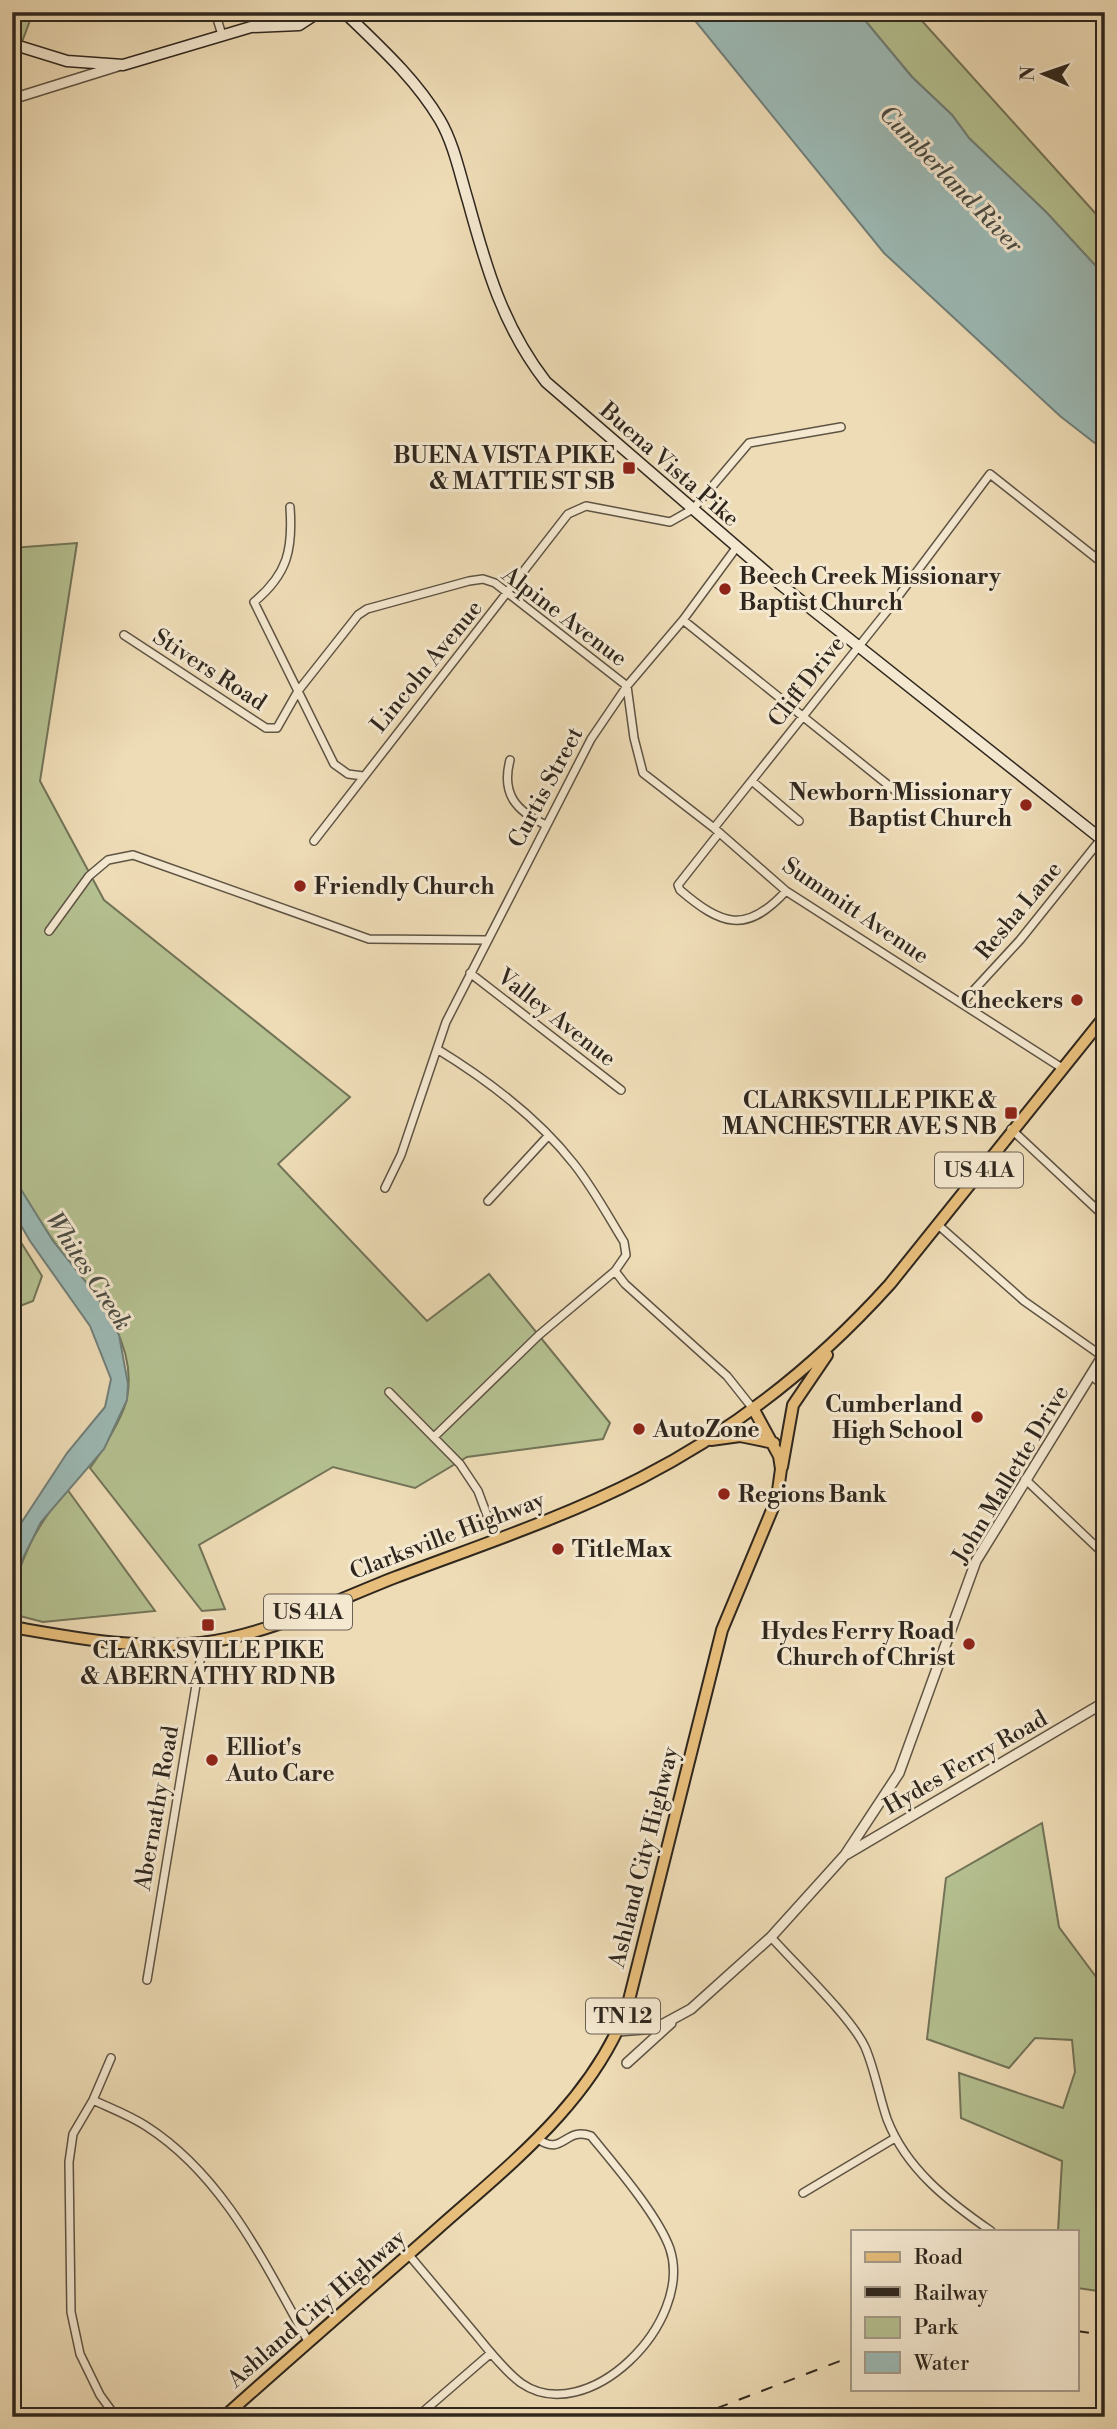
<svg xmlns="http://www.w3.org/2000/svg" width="1117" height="2429" font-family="'Libre Bodoni',serif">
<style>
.green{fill:#b5c191;stroke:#727458;stroke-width:2}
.water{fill:#9cbab6;stroke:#707f79;stroke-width:2}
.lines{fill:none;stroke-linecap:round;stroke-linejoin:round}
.minor-casing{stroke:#5f5444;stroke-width:10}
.tertiary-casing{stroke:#5f5444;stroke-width:12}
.secondary-casing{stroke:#2f271e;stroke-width:13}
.primary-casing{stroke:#2f271e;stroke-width:14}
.minor{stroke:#f4e8d0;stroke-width:7}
.tertiary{stroke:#f4e8d0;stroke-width:9}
.secondary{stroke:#f4e8d0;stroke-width:10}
.primary{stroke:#e7be7b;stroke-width:10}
.rail{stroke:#2f271e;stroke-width:2;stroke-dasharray:12 12;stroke-linecap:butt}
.poi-dot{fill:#8f2418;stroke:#f4e8d0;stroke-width:2.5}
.labels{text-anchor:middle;stroke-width:6;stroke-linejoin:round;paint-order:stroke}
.shield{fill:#f4e8d0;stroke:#6a6153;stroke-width:2}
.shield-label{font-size:21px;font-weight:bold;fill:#2f271e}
.poi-label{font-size:23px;font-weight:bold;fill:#2f271e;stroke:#f4e8d0;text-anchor:end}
.street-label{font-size:23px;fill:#2f271e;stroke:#f4e8d0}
.water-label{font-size:24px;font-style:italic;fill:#4a4c44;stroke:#f4e8d0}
</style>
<rect width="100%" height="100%" fill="#eedcb6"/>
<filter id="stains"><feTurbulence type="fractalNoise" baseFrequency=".00286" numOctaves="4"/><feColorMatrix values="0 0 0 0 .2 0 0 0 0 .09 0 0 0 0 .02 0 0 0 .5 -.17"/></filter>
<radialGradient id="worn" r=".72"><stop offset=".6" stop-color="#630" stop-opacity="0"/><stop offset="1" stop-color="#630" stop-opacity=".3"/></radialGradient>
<path class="green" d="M12 12H50V18H31L20 47 12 44Z
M858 12H914L1105 224V276L1047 213 969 138 952 115 912 77Z
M77 543 40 781 104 900 350 1097 278 1164 427 1321 489 1274 610 1423 603 1439 467 1457 415 1488 333 1467 199 1545 225 1609 202 1611 90 1468C101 1453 124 1415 127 1398 139 1337 88 1287 55 1243 39 1222 26 1198 12 1175V548Z
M12 1228 42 1276 33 1301 12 1309Z
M67 1489 155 1611 43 1622 12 1614C13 1566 37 1525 67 1489Z
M1042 1823 1059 1927 1105 1989V2292L1077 2288V2231H1058L1062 2161 961 2118 959 2073 1063 2108 1075 2072 1072 2040 1035 2038 1009 2068 927 2039 946 1878Z"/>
<path class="water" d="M688 12H858L912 77 952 115 969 138 1047 213 1105 276V451L1060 416 884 253Z
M12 1175 53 1241 97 1296 119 1335 128 1384 127 1400 104 1449 41 1522 23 1558 12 1594V1609V1537L67 1453 105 1407 111 1379 90 1326 30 1241 12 1210Z"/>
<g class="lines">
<defs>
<path id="minor" d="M215 12 222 35
M290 507C293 549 288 574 254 602L334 764 348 774 363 776
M683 620 903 797
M124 635 266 728H277L298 691 358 615 367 609 469 581 483 579 495 583 627 686 634 738 643 773 714 828 786 891 1062 1068
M510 760C501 794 516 811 546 825
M752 781 799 821
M714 828 891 606 990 474 1105 565
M719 833 678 885 680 890C721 925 746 935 786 891
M314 841 568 514 586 506 670 522 693 509 749 443 841 427
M49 931 89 876 108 860 133 855 369 939 486 940
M470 973 621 1090
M962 1003 1020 940 1101 839
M437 1049C486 1079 538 1118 574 1164 593 1188 608 1216 624 1242L626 1255 615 1271 625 1284 727 1376 754 1410
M1011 1129 1105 1217
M385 1188 401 1155 446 1022 591 739 627 686 683 620 736 548
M488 1201 548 1136
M937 1224 1024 1301 1102 1356
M1092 1376 1105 1387
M389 1392 460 1464 478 1491 496 1539
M434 1437 539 1335 615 1271
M1025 1479 1105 1555
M771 1937C795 1964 851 2017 865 2047 875 2070 879 2096 887 2119 906 2169 949 2202 991 2231
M147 1980 203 1643
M111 2058 93 2100 73 2134 69 2162 71 2312 80 2354 100 2395 116 2417
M93 2100C110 2108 129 2115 146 2126 224 2176 264 2263 308 2341
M803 2193 895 2138
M409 2255C432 2282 454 2309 477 2336 490 2352 505 2371 521 2383 587 2429 694 2323 670 2249 658 2215 614 2164 591 2136 565 2126 563 2157 538 2139
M417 2417 491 2353"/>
<path id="tertiary" d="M12 99 118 66
M847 1854 1105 1702
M618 2031 656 2028 691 2009 771 1937 845 1855 899 1773 976 1561 1105 1352
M627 2063 671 2023"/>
<path id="secondary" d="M344 12C379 46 415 78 440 120 454 144 460 175 468 201 486 267 503 327 546 382L780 584 1105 842
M12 44 67 61 123 65 251 27 299 25 319 12"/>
<path id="primary" d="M711 1440 740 1436 774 1443
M782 1467 793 1405 827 1355
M12 1627C76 1638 136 1650 201 1643 268 1635 334 1601 396 1577 478 1546 563 1518 641 1478 737 1429 818 1364 890 1284L1105 1016
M224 2417C294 2354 365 2293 435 2231 509 2165 591 2103 627 2008L722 1630 777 1498 781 1469 779 1456 754 1410"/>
</defs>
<use href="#minor" class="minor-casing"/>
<use href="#tertiary" class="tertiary-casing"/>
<use href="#secondary" class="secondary-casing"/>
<use href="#primary" class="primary-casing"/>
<use href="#minor" class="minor"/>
<use href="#tertiary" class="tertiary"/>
<use href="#secondary" class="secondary"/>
<use href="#primary" class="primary"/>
<path class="rail" d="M1077 2331 1105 2335
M694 2417 853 2356"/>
</g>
<g class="poi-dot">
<rect x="622" y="461" width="14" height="14" rx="3.5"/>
<circle cx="725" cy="589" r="7"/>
<circle cx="1026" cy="805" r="7"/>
<circle cx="300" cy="886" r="7"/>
<circle cx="1077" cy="1000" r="7"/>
<rect x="1004" y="1106" width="14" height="14" rx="3.5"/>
<circle cx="977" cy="1417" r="7"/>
<circle cx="639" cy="1429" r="7"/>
<circle cx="724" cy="1494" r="7"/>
<circle cx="558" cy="1549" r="7"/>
<rect x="201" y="1618" width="14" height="14" rx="3.5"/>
<circle cx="969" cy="1644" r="7"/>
<circle cx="212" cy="1760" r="7"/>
</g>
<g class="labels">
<g class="shield">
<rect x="935" y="1152.5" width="88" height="35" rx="5"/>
<rect x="264" y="1594.5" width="88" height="35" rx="5"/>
<rect x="586" y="1998.5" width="74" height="35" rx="5"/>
</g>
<g class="shield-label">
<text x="979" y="1177">US 41A</text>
<text x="308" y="1619">US 41A</text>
<text x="623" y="2023">TN 12</text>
</g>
<g class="poi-label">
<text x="615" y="463">BUENA VISTA PIKE<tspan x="615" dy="26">&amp; MATTIE ST SB</tspan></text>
<text x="739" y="584" text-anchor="start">Beech Creek Missionary<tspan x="739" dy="26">Baptist Church</tspan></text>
<text x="1012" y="800">Newborn Missionary<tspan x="1012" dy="26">Baptist Church</tspan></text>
<text x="314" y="894" text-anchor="start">Friendly Church</text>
<text x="1063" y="1008">Checkers</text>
<text x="997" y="1108">CLARKSVILLE PIKE &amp;<tspan x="997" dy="26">MANCHESTER AVE S NB</tspan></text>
<text x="963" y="1412">Cumberland<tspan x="963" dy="26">High School</tspan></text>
<text x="653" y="1437" text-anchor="start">AutoZone</text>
<text x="738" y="1502" text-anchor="start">Regions Bank</text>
<text x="572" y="1557" text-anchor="start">TitleMax</text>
<text x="955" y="1639">Hydes Ferry Road<tspan x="955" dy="26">Church of Christ</tspan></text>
<text x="208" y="1658" text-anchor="middle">CLARKSVILLE PIKE<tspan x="208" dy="26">&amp; ABERNATHY RD NB</tspan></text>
<text x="226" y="1755" text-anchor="start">Elliot's<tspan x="226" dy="26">Auto Care</tspan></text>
</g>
<g class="street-label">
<text transform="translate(670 464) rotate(41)" y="8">Buena Vista Pike</text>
<text transform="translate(565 616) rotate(37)" y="8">Alpine Avenue</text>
<text transform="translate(426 666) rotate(-51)" y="8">Lincoln Avenue</text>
<text transform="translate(210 669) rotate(33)" y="8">Stivers Road</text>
<text transform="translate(806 681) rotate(-52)" y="8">Cliff Drive</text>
<text transform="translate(545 787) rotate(-62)" y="8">Curtis Street</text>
<text transform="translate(856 910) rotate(34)" y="8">Summitt Avenue</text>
<text transform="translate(1018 910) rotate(-50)" y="8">Resha Lane</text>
<text transform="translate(557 1017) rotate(38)" y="8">Valley Avenue</text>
<text transform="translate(1010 1474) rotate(-59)" y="8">John Mallette Drive</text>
<text transform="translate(447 1535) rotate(-21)" y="8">Clarksville Highway</text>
<text transform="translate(965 1762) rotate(-30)" y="8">Hydes Ferry Road</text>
<text transform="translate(156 1808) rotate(-80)" y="8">Abernathy Road</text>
<text transform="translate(643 1857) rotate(-76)" y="8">Ashland City Highway</text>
<text transform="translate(316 2308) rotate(-41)" y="8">Ashland City Highway</text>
</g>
<g class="water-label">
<text transform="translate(951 179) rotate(46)" y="8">Cumberland River</text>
<text transform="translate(89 1271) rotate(57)" y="8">Whites Creek</text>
</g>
</g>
<rect width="1117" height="2429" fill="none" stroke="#eedcb6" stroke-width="42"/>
<rect x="14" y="14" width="1089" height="2401" fill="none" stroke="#2f271e" stroke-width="3.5"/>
<rect x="21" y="21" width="1075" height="2387" fill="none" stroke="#2f271e" stroke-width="2"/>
<rect x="851" y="2230" width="228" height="161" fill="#f4e8d0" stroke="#a59b89" stroke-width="2"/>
<rect x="865" y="2252" width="35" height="10" fill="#e7be7b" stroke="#a59b89" stroke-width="2"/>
<text x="914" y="2264" font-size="21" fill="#2f271e">Road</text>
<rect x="865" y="2287" width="35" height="10" fill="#2f271e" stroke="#a59b89" stroke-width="2"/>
<text x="914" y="2300" font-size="21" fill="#2f271e">Railway</text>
<rect x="865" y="2317" width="35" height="21" fill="#b5c191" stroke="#a59b89" stroke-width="2"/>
<text x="914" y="2334" font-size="21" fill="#2f271e">Park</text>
<rect x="865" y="2352" width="35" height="21" fill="#9cbab6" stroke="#a59b89" stroke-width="2"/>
<text x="914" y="2370" font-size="21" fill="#2f271e">Water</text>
<g transform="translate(1044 74) rotate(272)" stroke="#f4e8d0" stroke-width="5" paint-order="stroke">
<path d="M0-5L12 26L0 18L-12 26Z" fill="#2f271e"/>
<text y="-10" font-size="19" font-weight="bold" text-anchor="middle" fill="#2f271e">N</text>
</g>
<rect width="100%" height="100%" filter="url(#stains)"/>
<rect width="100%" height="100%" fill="url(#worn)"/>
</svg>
